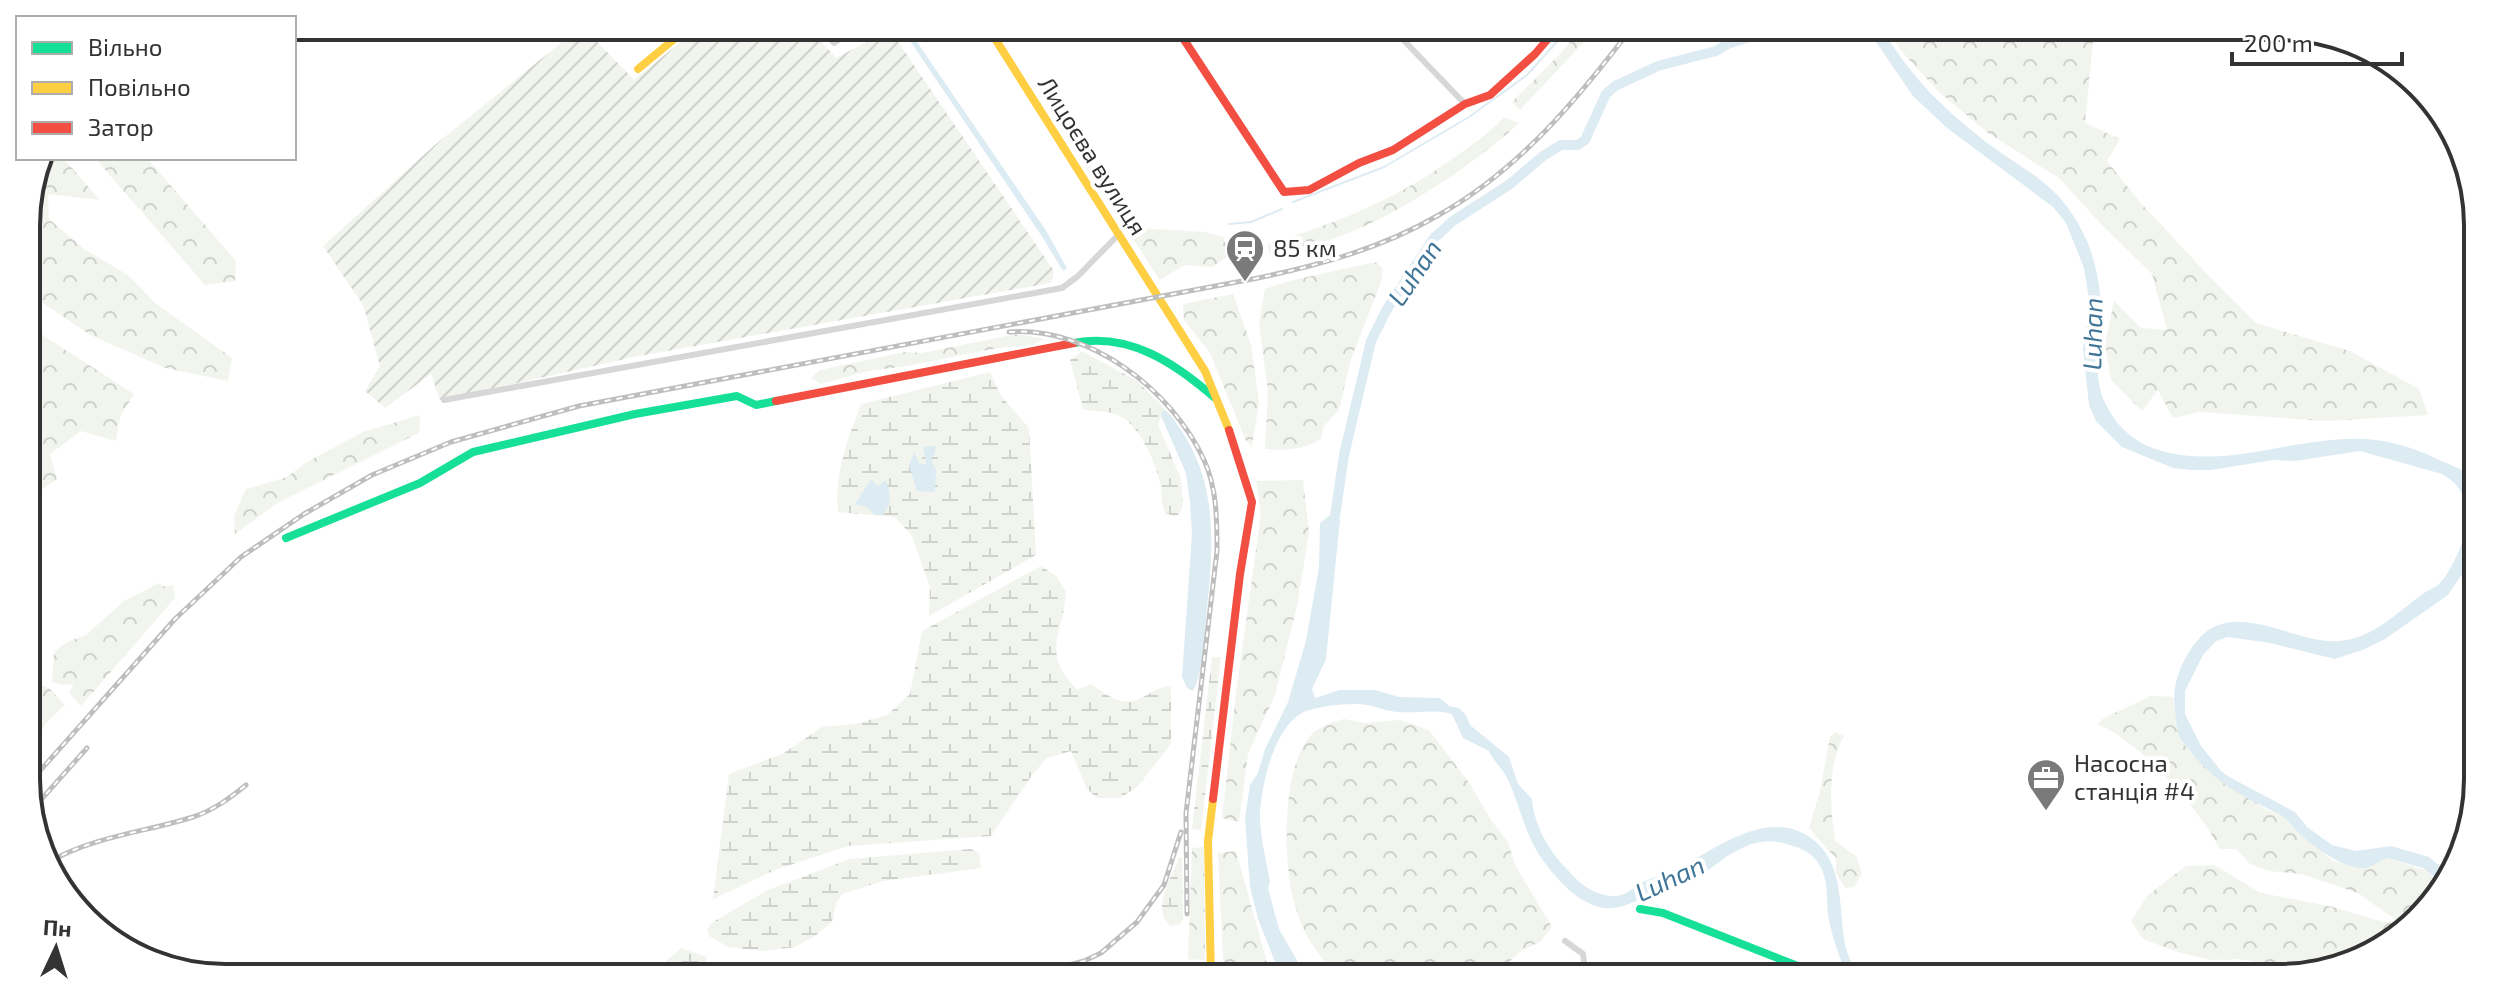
<svg xmlns="http://www.w3.org/2000/svg" width="2504" height="1004" font-family="'Exo 2',sans-serif">
<style>
.forest{fill:url(#forest-crowns)}
.wetland{fill:url(#wetland-marsh)}
.garden{fill:url(#garden-furrows)}
.water{fill:#ddebf3}
.lines{fill:none;stroke-linecap:round;stroke-linejoin:round}
.stream{stroke:#ddebf3;stroke-width:2}
.river{stroke:#ddebf3;stroke-width:10}
.street{stroke:#d7d7d7;stroke-width:6}
.fast{stroke:#16e098;stroke-width:8}
.slow{stroke:#ffcf43;stroke-width:8}
.jam{stroke:#f24e42;stroke-width:8}
.rail-casing{stroke:#bebebe;stroke-width:5}
.rail{stroke:#fff;stroke-width:2;stroke-dasharray:6;stroke-linecap:butt}
.labels{text-anchor:middle;stroke-width:8;stroke-linejoin:round;paint-order:stroke}
.street-label{font-size:24px;fill:#333;stroke:#fff}
.poi-label{font-size:24px;fill:#333;stroke:#fff;text-anchor:start}
.water-label{font-size:26px;font-style:italic;fill:#3f7597;stroke:#fff}
.rim{fill:none;stroke:#333;stroke-width:4}
</style>
<defs>
<pattern id="forest-crowns" width="20" height="18" patternUnits="userSpaceOnUse" patternTransform="scale(2)"><rect width="20" height="18" fill="#f1f5ed"/><path d="M2 6a3 3 0 1 1 6 0M12 15a3 3 0 1 1 6 0" fill="none" stroke="#cfd2cc"/></pattern>
<pattern id="wetland-marsh" width="20" height="14" patternUnits="userSpaceOnUse" patternTransform="scale(2)"><rect width="20" height="14" fill="#f1f5ed"/><path d="M1 5h8M5 5V1M11 12h8M15 12V8" fill="none" stroke="#cfd2cc"/></pattern>
<pattern id="garden-furrows" width="10" height="10" patternUnits="userSpaceOnUse" patternTransform="scale(2)"><rect width="10" height="10" fill="#f1f5ed"/><path d="M-1 1l2-2M0 10L10 0M9 11l2-2" fill="none" stroke="#cfd2cc"/></pattern>
</defs>
<rect width="100%" height="100%" fill="#fff"/>
<path class="forest" d="M1583 26H1599L1520 110 1512 102 1560 54Z
M1885 26H2092L2094 31 2085 123 2120 139 2107 161 2139 201 2207 274 2256 323 2350 351 2419 389 2428 415 2326 421 2200 412 2173 418 2158 390 2142 411 2111 380 2105 344 2114 301 2141 328 2167 330 2152 274 2101 224 2059 178 1988 133 1939 92 1903 53Z
M1504 117 1519 123C1475 165 1382 226 1323 242 1305 247 1287 250 1269 254L1268 244C1341 222 1400 198 1462 152 1477 141 1492 131 1504 117Z
M41 158H63L100 200 48 194 49 219 84 249 128 275 155 303 232 358 228 381 165 368 90 335 27 292 26 211Z
M95 158H147L236 261 235 281 205 285Z
M1091 165 1135 228 1205 232 1223 237 1230 255 1212 267 1184 265 1160 280 1086 168Z
M1375 262 1383 269 1381 282 1351 359 1339 410 1323 427 1321 439C1301 450 1288 451 1265 449L1268 391 1259 323 1265 289 1289 281Z
M1233 294 1251 345 1259 402 1252 447 1246 441 1210 353 1184 320 1183 304Z
M27 325 134 394 120 417 116 441 81 431 50 454 57 479 33 496H28Z
M1016 334 1044 339 1033 345 998 348 907 366 868 371 821 384 811 378 820 370 905 352 922 353Z
M420 415 419 433 279 502 235 534 234 516 246 489 287 477 307 462 363 432Z
M1303 480 1309 532 1297 606 1275 695 1248 754 1239 822 1222 818 1236 693 1261 514 1256 481Z
M159 583 165 587 173 585 175 598 81 706 69 693 74 684 63 685 52 682 54 652 67 642 86 635 124 601Z
M39 684 49 688 65 705 45 724 29 756V696Z
M2151 696 2173 697 2181 741 2209 772 2267 810 2282 815 2333 861 2359 867 2386 858 2428 871 2439 883 2400 937 2292 978H2243L2241 975 2256 962 2237 959 2211 960 2178 952 2143 939 2131 921 2148 895 2186 866 2214 865 2261 893 2333 907 2383 922 2396 920 2358 893 2301 874 2269 871 2250 864 2236 849H2220C2198 807 2141 742 2097 724L2104 718Z
M1344 719 1365 723 1400 720 1429 730 1470 784 1491 820 1508 842 1515 865 1552 927 1541 941 1520 952 1491 978H1357C1345 974 1329 968 1321 957 1309 942 1298 920 1294 902 1283 861 1281 769 1311 735 1320 726 1333 722 1344 719Z
M1835 732 1844 736C1827 766 1830 807 1835 841L1856 856 1862 873 1854 887 1845 888 1836 873V857C1825 849 1819 838 1809 828L1820 792 1830 737Z
M1204 847 1205 960 1188 959 1192 848Z
M1236 851 1269 970 1274 978H1224L1218 853Z"/>
<path class="wetland" d="M1082 351 1137 381 1168 412 1163 411 1158 425 1181 479 1183 506 1179 515 1174 516 1165 513C1161 504 1162 497 1161 488 1157 465 1139 421 1115 414 1105 411 1093 411 1083 410L1070 360Z
M990 372 1001 396 1029 428 1036 555 929 616 930 587 912 536 895 517 838 512C835 470 847 442 861 404Z
M1041 566 1056 576 1066 592C1064 633 1039 654 1078 690L1091 684C1099 689 1111 699 1121 701 1140 706 1154 685 1171 686V744L1137 787 1120 798H1097L1087 789 1071 751 1047 758 1032 775 991 836 848 846 775 870 713 899 729 774 784 753 822 727 855 724 887 715 910 694 922 631Z
M1212 657H1221L1201 830 1192 829Z
M971 849 979 853 981 868 883 881 842 894 836 904 832 922 815 936 795 947 764 951 728 947 709 936 707 929 713 922 768 890 850 859Z
M1179 857 1182 858 1183 919 1180 924 1171 926C1150 911 1172 877 1179 857Z
M681 948 707 957 699 978H647Z"/>
<path class="garden" d="M582 26 634 80 700 26H807L836 58 890 30 1054 271 1051 283 639 356 440 400 431 374 385 408 365 391 380 366 363 305 323 246 436 144Z"/>
<path class="water" d="M900 26H906L1045 229 1067 268 1063 271 1041 235Z
M1865 26H1880C1909 73 1934 100 1976 134 2023 173 2059 178 2087 241 2096 262 2101 290 2101 312 2101 353 2088 380 2113 417 2122 430 2135 441 2150 447 2220 474 2294 435 2365 439 2388 440 2414 448 2435 458 2447 464 2462 468 2472 477L2471 560 2469 564 2448 595 2385 639 2365 649 2335 659 2270 643 2228 637 2216 641 2203 655 2185 691V714L2201 746 2222 772 2231 778 2295 812 2307 827 2332 845 2356 851 2391 846 2429 857 2447 872 2440 881 2423 868 2387 858C2379 861 2372 867 2365 868 2344 870 2311 845 2297 831 2291 825 2287 818 2279 814 2244 797 2216 784 2191 752 2188 747 2182 743 2180 738 2176 729 2176 717 2175 708 2171 685 2182 659 2197 641 2234 596 2294 645 2340 641 2374 638 2397 612 2423 594 2428 590 2435 588 2439 584 2451 573 2468 534 2468 518 2467 498 2459 483 2442 474L2360 451 2295 461 2273 460 2211 470H2191L2173 468 2122 447 2096 421 2089 405 2083 349 2089 299 2084 268 2066 223 2053 207 1947 128 1913 96Z
M1163 410C1171 413 1174 420 1179 427 1220 485 1213 552 1206 618 1204 642 1204 670 1193 691L1187 688 1182 677 1192 534 1190 502 1186 473 1161 416Z
M936 446 935 453 931 459 936 470 935 492 917 491 909 465 914 452 919 463 926 464 923 447Z
M871 479 878 486 886 480C891 495 892 503 883 515H875L867 507 855 504Z
M1330 515 1340 520 1326 659 1312 689 1315 698 1340 690H1375L1399 697 1440 698 1449 706 1459 708 1466 715 1470 725 1509 757 1518 784 1532 799C1534 824 1548 850 1566 868 1578 882 1591 894 1611 896 1627 897 1631 888 1643 882 1655 876 1670 873 1682 866 1721 845 1774 805 1816 842 1844 866 1839 912 1845 944 1847 955 1854 967 1859 978H1849C1840 960 1833 940 1829 920 1825 898 1831 874 1813 857 1805 849 1797 847 1786 844 1752 833 1725 858 1699 877 1692 882 1670 886 1660 890 1644 897 1631 905 1614 908 1583 912 1554 877 1538 853 1525 833 1519 803 1508 780 1503 768 1494 763 1489 751L1463 738 1452 714C1430 708 1412 715 1391 711 1383 710 1375 706 1367 705 1351 702 1321 706 1306 711 1275 723 1261 785 1260 815 1260 837 1266 860 1270 882L1268 888 1279 929 1307 978H1286L1277 967 1258 919 1250 887 1245 818 1250 785 1258 773 1265 749 1288 702 1306 641 1319 567 1320 523Z"/>
<g class="lines">
<path class="stream" d="M1293 202 1384 167 1469 117 1527 75 1571 26
M1229 224 1251 222 1282 209
M1711 970 1713 978"/>
<path class="river" d="M1333 530 1344 455 1371 341 1387 309 1434 238 1453 221 1510 184 1543 156 1561 145H1578L1585 140 1606 94 1615 86 1658 66 1716 51 1728 44 1783 26"/>
<path class="street" d="M819 26 834 43 858 26
M1390 26 1465 104
M444 400 1062 288 1078 276 1119 234
M1565 941 1583 954 1586 978"/>
<path class="fast" d="M1074 343C1129 332 1175 363 1215 398
M286 538 420 483 473 452 635 414 737 396 756 405 776 401
M1640 909 1663 913 1803 968 1818 978"/>
<path class="slow" d="M987 26 1205 371 1229 430
M638 69 690 26
M1211 978 1208 841 1213 799"/>
<path class="jam" d="M1175 26 1284 192 1309 190 1359 163 1393 150 1465 104 1490 95 1535 54 1559 26
M776 401 1074 343
M1213 799 1240 574 1252 502 1229 430"/>
<defs>
<path id="rail" d="M1009 332C1089 326 1172 390 1204 460 1217 488 1217 520 1217 551L1186 813 1187 914
M30 782 175 619 241 557 304 514 372 475 451 442 579 406 1258 278C1320 265 1382 248 1437 216 1518 171 1578 99 1633 26
M30 812 87 748
M51 861C95 836 146 832 193 817 214 810 230 798 246 785
M961 975 1054 969 1084 961 1101 953 1137 922 1164 885 1181 832"/>
</defs>
<use href="#rail" class="rail-casing"/>
<use href="#rail" class="rail"/>
</g>
<defs>
<symbol id="station-pin" viewBox="-11 -11 22 30"><path d="M0 17L-7.5 6A9.5 9.5 0 1 1 7.5 6Z" fill="#7a7a7a" stroke="#fff"/><path d="M-3-6H3Q5-6 5-4V2Q5 4 3 4L4.5 6H3L1.5 4h-3L-3 6H-4.5L-3 4Q-5 4-5 2V-4Q-5-6-3-6ZM-3.5-4v3h7v-3ZM-3.5 1v1.5H-2V1ZM2 1v1.5H3.5V1Z" fill="#fff"/></symbol>
<symbol id="office-pin" viewBox="-11 -11 22 30"><path d="M0 17L-7.5 6A9.5 9.5 0 1 1 7.5 6Z" fill="#7a7a7a" stroke="#fff"/><path d="M-6-3h4V-5.5h4V-3h4V5H-6ZM-1-4.5V-3h2v-1.5ZM-6 0V1H6V0Z" fill="#fff"/></symbol>
</defs>
<g fill-rule="evenodd">
<use href="#station-pin" x="1223" y="227" width="44" height="60"/>
<use href="#office-pin" x="2024" y="756" width="44" height="60"/>
</g>
<g class="labels">
<g class="street-label">
<text transform="translate(1092 156) rotate(58)" y="8">Лицоєва вулиця</text>
</g>
<g class="poi-label">
<text x="1273" y="257">85 км</text>
<text x="2074" y="772">Насосна<tspan x="2074" dy="28">станція #4</tspan></text>
</g>
<g class="water-label">
<text transform="translate(1415 273) rotate(-56)" y="9">Luhan</text>
<text transform="translate(2093 334) rotate(-89)" y="9">Luhan</text>
<text transform="translate(1670 879) rotate(-25)" y="9">Luhan</text>
</g>
</g>
<path d="M0 0H2504V1004H0ZM225 40H2279A185 185 0 0 1 2464 225V779A185 185 0 0 1 2279 964H225A185 185 0 0 1 40 779V225A185 185 0 0 1 225 40Z" fill="#fff" fill-rule="evenodd"/>
<path class="rim" d="M225 40H2279A185 185 0 0 1 2464 225V779A185 185 0 0 1 2279 964H225A185 185 0 0 1 40 779V225A185 185 0 0 1 225 40Z"/>
<rect x="16" y="16" width="280" height="144" fill="#ffffff" stroke="#adadad" stroke-width="2"/>
<rect x="32" y="42" width="40" height="12" fill="#16e098" stroke="#adadad" stroke-width="2"/>
<text x="88" y="56" font-size="24" fill="#333333">Вільно</text>
<rect x="32" y="82" width="40" height="12" fill="#ffcf43" stroke="#adadad" stroke-width="2"/>
<text x="88" y="96" font-size="24" fill="#333333">Повільно</text>
<rect x="32" y="122" width="40" height="12" fill="#f24e42" stroke="#adadad" stroke-width="2"/>
<text x="88" y="136" font-size="24" fill="#333333">Затор</text>
<g transform="translate(56 948) rotate(4)" stroke="#ffffff" stroke-width="6" paint-order="stroke">
<path d="M0-6L14 30L0 20L-14 30Z" fill="#333333"/>
<text y="-12" font-size="22" font-weight="bold" text-anchor="middle" fill="#333333">Пн</text>
</g>
<path d="M2232 52v12h170v-12" fill="none" stroke="#333333" stroke-width="4"/>
<text x="2244" y="52" font-size="24" fill="#333333" stroke="#ffffff" stroke-width="6" paint-order="stroke">200 m</text>
</svg>
